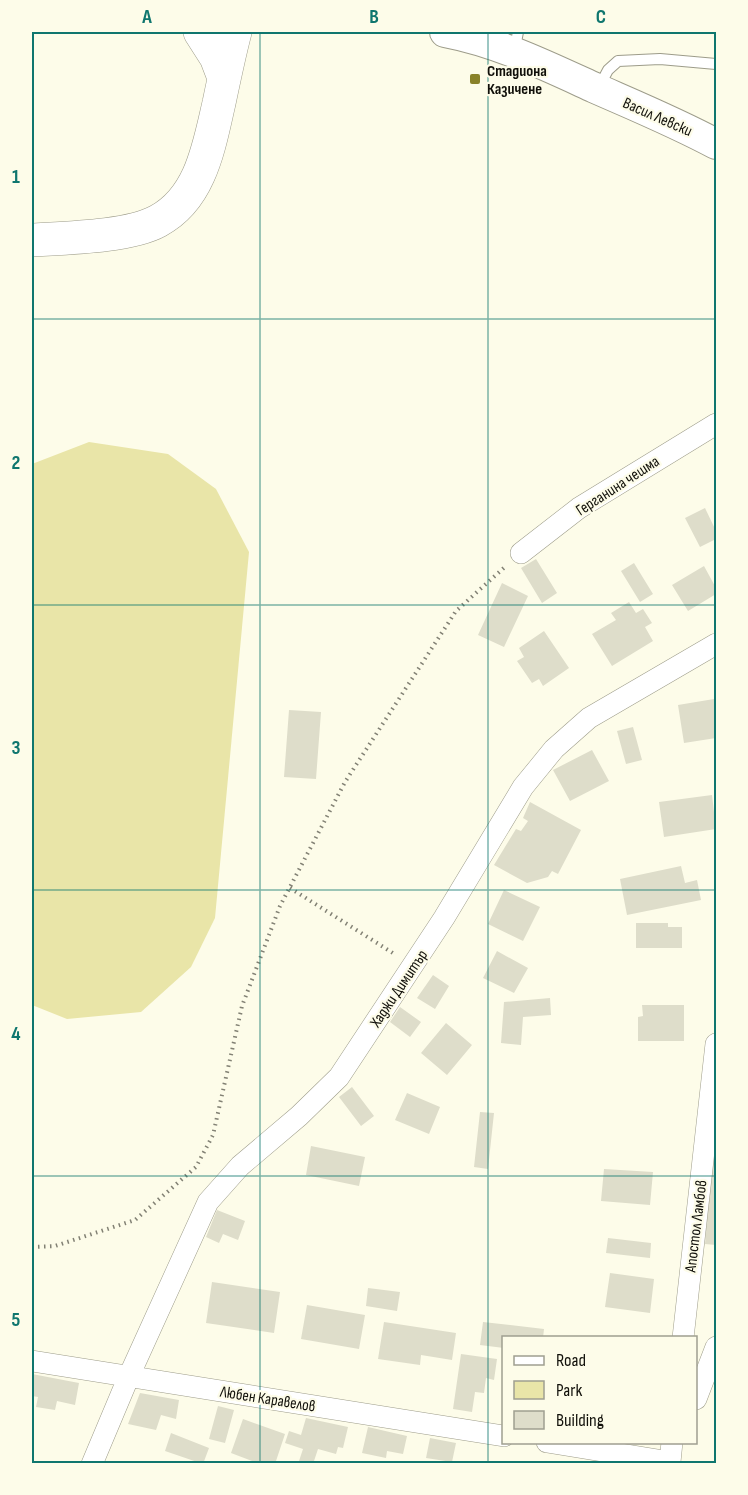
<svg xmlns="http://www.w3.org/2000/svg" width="748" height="1495" font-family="'Sofia Sans Condensed',sans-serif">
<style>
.green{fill:#e9e5a8}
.building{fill:#deddca}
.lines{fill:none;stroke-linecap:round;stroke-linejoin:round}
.lane-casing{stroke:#9d9c8a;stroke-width:12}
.street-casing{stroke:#9d9c8a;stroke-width:22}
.secondary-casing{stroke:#9d9c8a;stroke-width:32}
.highway-casing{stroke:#9d9c8a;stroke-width:34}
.path{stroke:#828174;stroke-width:4;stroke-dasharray:1.5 4.5;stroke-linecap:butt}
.lane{stroke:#fff;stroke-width:10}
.street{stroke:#fff;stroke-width:21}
.secondary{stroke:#fff;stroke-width:30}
.highway{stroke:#fff;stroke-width:33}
.grid{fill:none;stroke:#0f766e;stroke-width:1.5;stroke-opacity:0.55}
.poi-dot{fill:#898229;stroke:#fdfce9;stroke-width:2}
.labels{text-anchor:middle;stroke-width:4.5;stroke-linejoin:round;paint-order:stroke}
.poi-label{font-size:16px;font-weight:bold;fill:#11100a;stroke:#fdfce9;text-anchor:start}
.street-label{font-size:16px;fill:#11100a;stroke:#fdfce9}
.neatline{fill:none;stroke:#0f766e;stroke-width:2}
.grid-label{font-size:20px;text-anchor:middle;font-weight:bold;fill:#0f766e}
</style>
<rect width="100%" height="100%" fill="#fdfce9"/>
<path class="green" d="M89 442 168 454 216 489 249 552 215 918 191 967 141 1012 67 1019 32 1005V464Z"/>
<path class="building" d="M705 508 716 531V539L700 547 685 518Z
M536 559 557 593 542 603 521 568Z
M634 563 653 594 640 602 621 571Z
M704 566 716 588V594L688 611 672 585Z
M502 583 528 596 504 647 478 635Z
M629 602 636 613 643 609 652 623 645 627 653 641 612 666 592 634 616 620 611 613Z
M544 631 569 668 543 686 539 679 532 683 517 661 524 657 519 648Z
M714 699 716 715V738L684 743 678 705Z
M289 710 321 712 316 779 284 777Z
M633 727 642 760 626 764 617 731Z
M592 750 609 781 570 801 553 770Z
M712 795 716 829 664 837 659 802Z
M530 802 581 830 558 874 552 871 548 877 527 883 494 865 516 829 521 831 528 821 523 818Z
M681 866 685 883 697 880 701 900 627 915 620 879Z
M504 890 540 907 523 941 488 924Z
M636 923H668V927H682V948H636Z
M497 951 528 968 514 993 483 978Z
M433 975 449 986 435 1009 417 998Z
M550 998 551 1015 523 1017 521 1045 501 1043 504 1002Z
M642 1005H684V1041H638V1017L643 1016Z
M400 1007 421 1022 410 1037 390 1022Z
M446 1023 472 1045 447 1075 421 1053Z
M352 1087 374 1116 361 1126 339 1097Z
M407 1093 440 1107 429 1134 395 1120Z
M480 1112 494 1113 488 1169 474 1167Z
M712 1145H716V1245L705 1244Z
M311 1146 365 1157 359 1186 306 1175Z
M604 1169 653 1172 650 1205 601 1201Z
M217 1210 245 1221 238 1240 223 1234 219 1243 206 1237Z
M608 1238 651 1243 650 1258 606 1253Z
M610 1273 654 1279 650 1313 605 1307Z
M212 1282 280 1292 274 1333 206 1323Z
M368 1288 400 1292 397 1311 366 1306Z
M307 1305 365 1315 359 1349 301 1339Z
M384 1322 456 1333 452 1360 421 1355 420 1365 378 1359Z
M483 1322 544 1329 543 1338H504V1348L480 1345Z
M461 1354 497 1359 494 1380 486 1378 484 1393 475 1392 472 1412 453 1409Z
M32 1374 79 1383 75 1405 57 1401 55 1410 36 1407 38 1397 32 1396Z
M140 1393 179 1400 176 1419 161 1415 156 1430 128 1424Z
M218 1406 234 1410 225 1443 209 1439Z
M306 1418 348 1427 343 1448 338 1447 336 1454 318 1449 313 1464H298L303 1449 285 1443 289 1431 301 1435Z
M243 1419 285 1434 275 1464H260L231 1453Z
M368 1427 407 1436 403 1454 387 1451 386 1458 362 1453Z
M171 1433 209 1448 203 1464 165 1451Z
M430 1438 456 1443 452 1462 426 1458Z"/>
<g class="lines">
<defs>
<path id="lane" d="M514 52 518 32
M599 87 608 70 618 61 660 59 716 64"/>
<path id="street" d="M521 553 579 508 716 424
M683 1338 716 1044
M32 1361 504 1436
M696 1399 716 1347
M547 1442 670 1462 672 1442
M92 1464 129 1376 208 1202 240 1166 299 1116 339 1077 444 918 523 787 554 749 589 718 716 644"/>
<path id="secondary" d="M445 32C498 42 547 66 595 88 636 106 677 123 716 144"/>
<path id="highway" d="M200 32 216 57 224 78
M32 240C65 238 129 237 158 221 201 198 209 146 219 103 224 79 229 55 235 32"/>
</defs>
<use href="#lane" class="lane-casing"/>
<use href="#street" class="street-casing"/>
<use href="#secondary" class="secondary-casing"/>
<use href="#highway" class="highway-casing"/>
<path class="path" d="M290 888 396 955
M32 1247 55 1246 135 1220 196 1167 213 1135 242 1006 280 906 345 782 456 611 506 566"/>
<use href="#lane" class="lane"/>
<use href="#street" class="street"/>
<use href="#secondary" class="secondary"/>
<use href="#highway" class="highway"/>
</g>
<path class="grid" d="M260 32V1464M488 32V1464M32 319H716M32 605H716M32 890H716M32 1176H716"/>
<rect class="poi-dot" x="469" y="73" width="12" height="12" rx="3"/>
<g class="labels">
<g class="poi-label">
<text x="487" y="76">Стадиона<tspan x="487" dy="18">Казичене</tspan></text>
</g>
<g class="street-label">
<text transform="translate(658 116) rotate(24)" y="6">Васил Левски</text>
<text transform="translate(617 485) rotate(-33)" y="6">Герганина чешма</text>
<text transform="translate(398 988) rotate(-56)" y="6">Хаджи Димитър</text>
<text transform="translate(695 1226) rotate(-83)" y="6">Апостол Ламбов</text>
<text transform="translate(268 1398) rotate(9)" y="6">Любен Каравелов</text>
</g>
</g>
<rect width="748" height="1495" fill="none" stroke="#fdfce9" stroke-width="66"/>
<rect x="502" y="1336" width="195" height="108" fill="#fdfce9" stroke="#9f9e90" stroke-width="1.5"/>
<rect x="514" y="1356" width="30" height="9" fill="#ffffff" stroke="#9f9e90" stroke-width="1.5"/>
<text x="556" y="1366" font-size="18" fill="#11100a">Road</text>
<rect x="514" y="1381" width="30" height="18" fill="#e9e5a8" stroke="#9f9e90" stroke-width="1.5"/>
<text x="556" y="1396" font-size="18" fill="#11100a">Park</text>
<rect x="514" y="1411" width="30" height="18" fill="#deddca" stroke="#9f9e90" stroke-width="1.5"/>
<text x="556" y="1426" font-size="18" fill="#11100a">Building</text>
<rect x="33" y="33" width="682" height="1429" class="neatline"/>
<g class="grid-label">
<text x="147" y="23">A</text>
<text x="374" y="23">B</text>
<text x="601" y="23">C</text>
<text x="16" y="183">1</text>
<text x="16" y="469">2</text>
<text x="16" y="754">3</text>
<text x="16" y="1040">4</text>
<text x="16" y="1326">5</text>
</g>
</svg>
